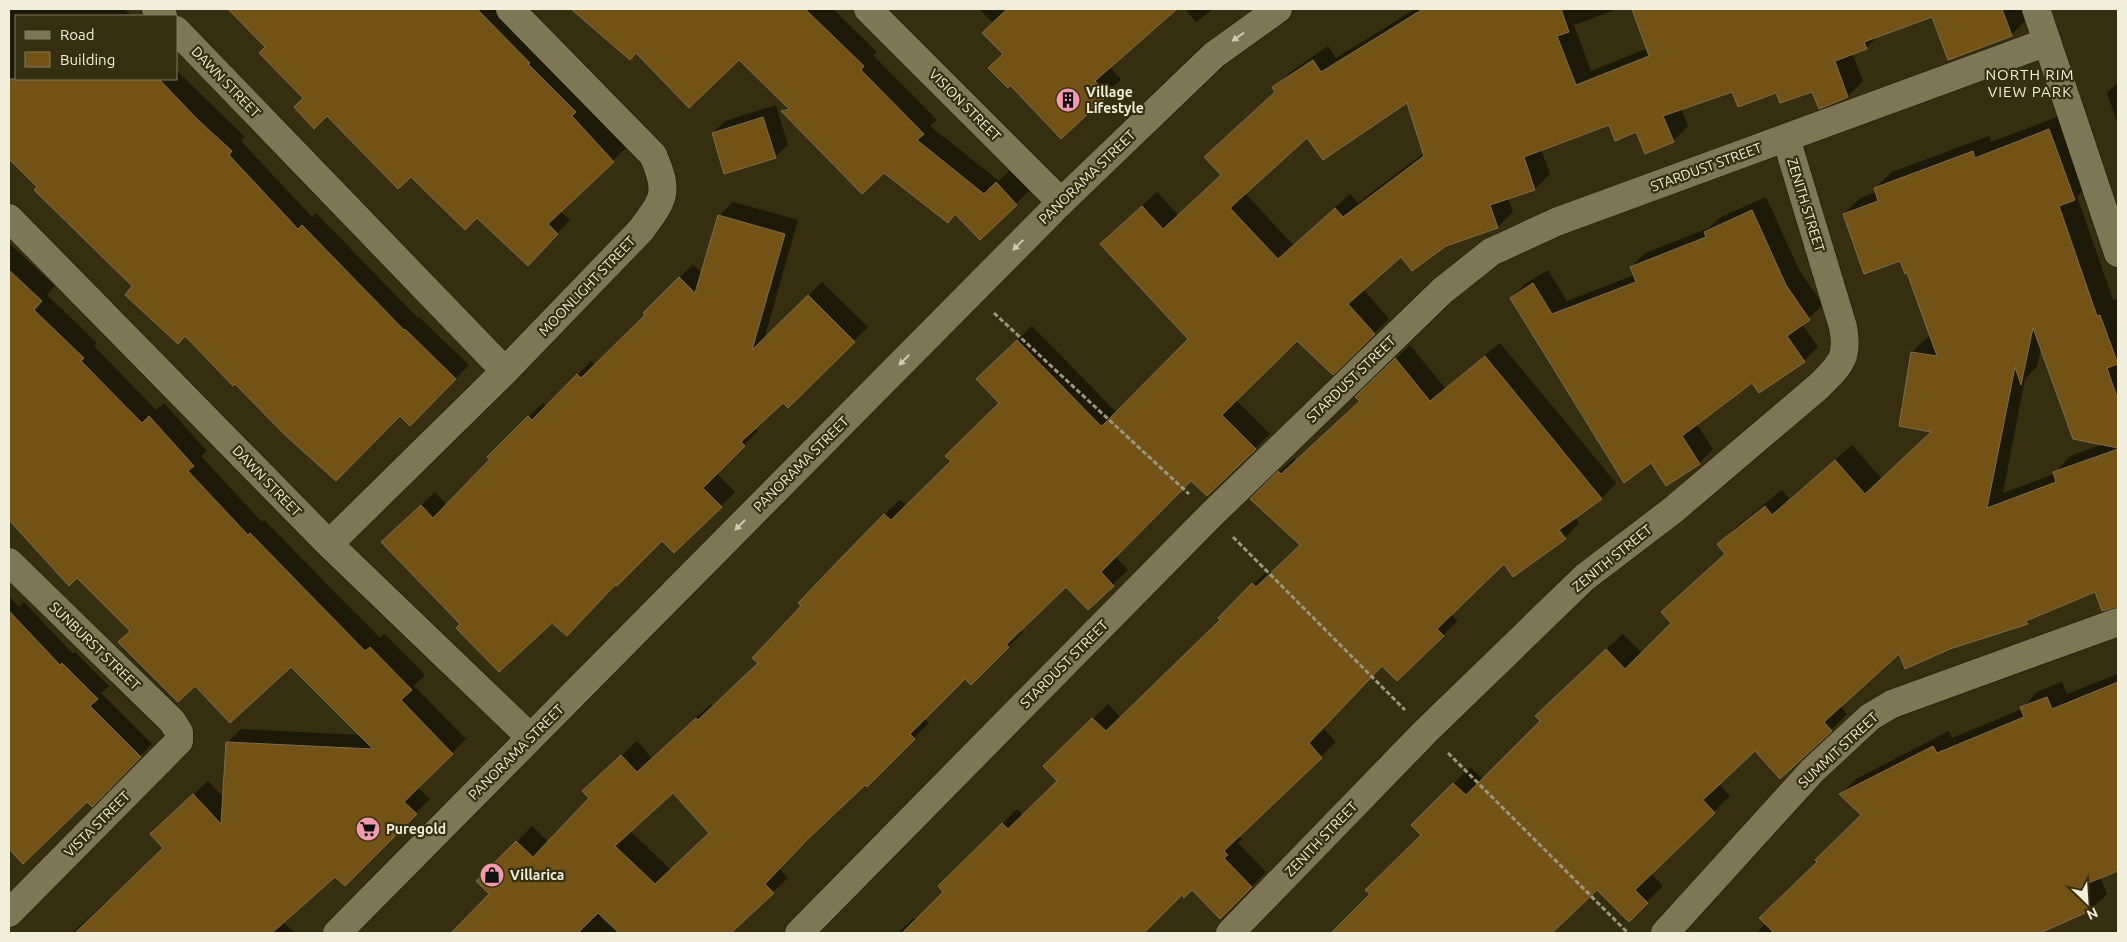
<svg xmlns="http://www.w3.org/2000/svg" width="2127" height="942" font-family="Ubuntu,sans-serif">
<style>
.shadow{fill:#0007;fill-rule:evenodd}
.building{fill:#725315;stroke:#7f6d4f;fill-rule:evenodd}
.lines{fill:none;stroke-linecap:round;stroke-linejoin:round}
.minor-casing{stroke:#1c1700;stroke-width:29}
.tertiary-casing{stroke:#1c1700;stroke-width:29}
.path{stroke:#9c9880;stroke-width:3;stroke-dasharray:5 2.5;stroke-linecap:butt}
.minor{stroke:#7d7756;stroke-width:28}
.tertiary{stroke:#7d7756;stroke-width:28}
.oneway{fill:#cecbb4}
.labels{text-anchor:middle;stroke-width:4.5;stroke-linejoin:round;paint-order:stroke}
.street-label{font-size:14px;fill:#f1efdc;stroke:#352f0f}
.poi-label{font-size:14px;font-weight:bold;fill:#f1efdc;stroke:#352f0f;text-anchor:start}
.neighbourhood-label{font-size:15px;letter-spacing:1px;fill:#f1efdc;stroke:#352f0f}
</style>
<rect width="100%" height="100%" fill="#352f0f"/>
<path class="shadow" d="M9 9H124L132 16H16V79H176V70L245 137 241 141 312 217 316 213 418 318 419 317 469 365 410 424 400 414 235 382 134 286 9 157Z
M230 9H501L626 148 560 211 570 220 541 251 477 216 411 175 305 97 267 47Z
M572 9H833L877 52 873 55 937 120 930 126 999 181 1010 170 1030 190 980 238 956 213 783 111 788 106 739 59 636 52 583 19Z
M979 9H1175L1109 67 1121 79 1061 137 1004 54 993 23Z
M1185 9H1213L1196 22Z
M1411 9H1617L1574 25 1591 71 1648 48 1634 9H2022L2026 20 2011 35 1933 15 1879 35 1866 48 1852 53 1863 81 1848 96 1812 90 1777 92 1733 90 1681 108 1688 126 1673 141 1610 123 1541 149 1550 174 1535 189 1508 198 1513 212 1498 227 1401 255 1363 289 1389 319 1333 373 1297 339 1236 400 1270 434 1255 448 1192 479 1115 556 1128 570 1088 608 1066 585 1021 629 1023 632 971 683 965 677 924 718 929 723 867 785 865 783 814 832 779 868 788 878 773 892 746 906 719 933H453L491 894 478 881 532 826 548 842 590 798 599 776 637 741 652 758 711 704 713 706 760 663 803 606 800 603 885 514 900 500 907 506 952 461 1001 403 992 364 1032 326 1116 412 1190 339 1117 229 1157 192 1178 215 1222 175 1277 91 1274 88 1289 73 1328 46 1336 58 1412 11ZM1407 101 1424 153 1358 203 1350 194 1293 245 1245 193 1308 136ZM673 791 710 832 671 870 630 831Z
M2118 82V125L2107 93Z
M776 105 788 145 775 157 713 133 725 121Z
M2065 114 2091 182 2077 196 2113 300 2117 299 2118 304V602L2102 608 2096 591 2034 616 2027 623 1899 652 1840 705 1847 714 1831 730 1755 750 1719 784 1730 796 1650 873 1663 886 1629 920 1597 888 1550 933H1339L1336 930 1372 894 1423 835 1413 825 1470 767 1483 779 1542 721 1553 700 1623 634 1642 653 1673 623 1726 553 1719 544 1735 528 1782 490 1789 499 1852 445 1882 479 1933 431 1912 352 1929 336H1931L1908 272 1901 259 1844 214 1860 198 1877 192 1875 188 1892 172 1989 136 1991 142ZM2041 348 2104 444 2070 456 2054 474 2003 493 2025 379 2037 367Z
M1766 197 1799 270 1823 305 1802 324 1818 347 1804 361 1759 391 1753 381 1696 423 1713 449 1699 463 1652 462 1511 298 1525 284 1548 270 1567 301 1634 275 1631 267 1645 253 1709 228 1719 218Z
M733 202 798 220 764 340 822 282 868 327 788 406 783 401 754 428 758 431 716 473 735 492 721 506 662 539 616 583 552 621 462 624 397 528 435 492 447 505 492 459 489 457 543 403 547 407 591 361 595 365 647 315 645 313 693 264 702 273 719 216Z
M9 243 55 286 47 295 97 343 94 346 156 410 164 403 207 451 201 456 262 522 264 520 380 638 385 634 425 675 414 686 466 739 417 787 430 799 345 884 336 875 283 922 295 933H72L164 848 166 820 208 781 224 798 227 743 241 729 360 735 291 665 195 684 77 577 29 540 9 518Z
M1500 343 1616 483 1602 498 1575 517 1579 523 1565 538 1504 562 1451 614 1458 621 1397 679 1383 664 1323 728 1336 742 1238 836 1242 839 1238 843 1266 872 1251 887 1192 888 1182 893 1142 933H898L914 918 917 920 945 892 940 886 1017 809 1023 815 1059 781 1045 766 1108 704 1121 718 1221 620 1219 618 1268 570 1272 573 1302 545 1266 484 1294 458 1297 461 1361 400 1357 397 1410 345 1445 388Z
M9 596 19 607 24 602 73 654 75 652 109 686 101 693 152 744 92 805 87 800 23 862 9 847Z
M2118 674V869L2100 877 2107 894 2091 909 2037 933H1757L1819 862 1862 815 1841 794 1856 779 1949 731 1952 738 2022 709 2037 692 2062 682 2067 694Z"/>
<path class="building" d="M228 9H477L530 63 528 64 576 112 572 116 614 162 548 224 558 234 528 266 477 218 465 230 411 177 398 189 327 116 314 129 294 107 303 98 259 53 265 47Z
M571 9H805L864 66 861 70 924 134 917 140 984 194 996 182 1017 205 980 240 955 214 948 223 884 173 862 194 781 111 789 109 739 60 689 108 636 53 630 60Z
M1007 9H1177L1095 81 1108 95 1061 139 1010 85 1008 88 988 68 1003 54 982 33Z
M1423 9H1561L1569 32 1557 36 1576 85 1649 56 1632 9H2002L2012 36 1948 60 1932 17 1864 42 1867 49 1835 61 1848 97 1819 109 1812 92 1780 103 1776 93 1738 107 1732 92 1663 116 1674 142 1645 154 1636 132 1615 141 1609 125 1524 157 1535 190 1490 205 1498 228 1446 246 1412 271 1401 257 1348 304 1375 334 1333 375 1297 341 1222 415 1256 449 1207 496 1191 481 1101 572 1114 586 1088 610 1066 587 1006 645 1009 647 971 685 965 679 910 734 915 739 867 787 865 785 807 840 765 884 774 893 731 933H619L598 913 578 933H451L489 894 476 881 516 841 533 857 589 798 582 791 621 755 637 772 696 718 698 720 758 663 752 658 801 606 798 603 843 556 884 514 891 520 951 461 945 456 999 403 976 379 1017 340 1101 426 1103 425 1188 339 1100 244 1142 206 1163 229 1221 175 1204 157 1275 92 1272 87 1313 60 1321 72ZM1407 103 1424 156 1343 217 1335 208 1278 259 1230 208 1307 138 1323 160ZM673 793 709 833 655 884 615 846Z
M9 79H159L197 119 232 151 229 155 298 229 302 225 404 330 405 329 456 379 410 426 400 416 336 481 284 434 235 384 233 386 185 336 178 344 125 295 132 286 34 190 37 187 9 159Z
M763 117 776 158 724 174 712 133Z
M2049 129 2075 200 2059 206 2097 316 2100 315 2118 364 2107 368 2118 400V448L2073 439 2033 328 2021 385 2015 367 1987 508 2056 482 2053 472 2118 449V607L2102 611 2095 592 2026 621 2028 624 1950 649 1905 669 1899 654 1824 722 1832 731 1780 779 1755 751 1703 800 1715 813 1635 890 1648 903 1629 922 1597 890 1552 933H1331L1370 894 1365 890 1421 835 1411 825 1453 783 1466 795 1540 721 1535 716 1606 649 1625 669 1671 623 1661 612 1725 554 1717 544 1765 506 1772 515 1835 460 1865 494 1931 432 1899 426 1911 352 1937 356 1907 273 1905 274 1900 261 1864 274 1843 214 1878 201 1874 188 1973 151 1975 158Z
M1752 210 1786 285 1810 320 1787 336 1805 362 1759 393 1752 383 1682 436 1700 464 1666 486 1651 463 1624 483 1510 298 1533 283 1552 314 1636 282 1630 267 1706 237 1704 232Z
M718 215 785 234 752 350 808 295 855 342 788 408 783 403 741 442 745 446 703 488 722 507 674 553 662 541 617 586 615 585 567 636 552 623 499 672 456 628 460 624 381 542 421 505 433 518 490 459 487 457 528 416 532 420 577 374 581 378 645 315 643 313 679 277 695 293Z
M9 270 42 301 34 310 84 358 81 361 142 423 149 416 194 466 188 471 248 535 250 533 365 651 370 647 412 690 401 700 453 754 404 802 417 814 345 886 335 877 272 933H75L163 848 150 834 193 794 221 824 226 742 373 749 291 667 230 723 195 686 178 702 118 642 130 631 77 578 69 586 9 520Z
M1485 356 1602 499 1559 530 1566 539 1513 577 1504 564 1437 629 1444 636 1397 681 1382 666 1309 743 1322 758 1224 851 1228 855 1224 858 1252 887 1220 919 1192 890 1184 898 1182 895 1144 933H902L943 892 938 886 1002 823 1008 829 1057 781 1043 766 1092 718 1106 731 1220 620 1218 618 1252 583 1256 587 1300 545 1250 499 1278 471 1281 474 1360 401 1355 397 1395 358 1430 401Z
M9 611 60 665 62 663 98 699 90 706 141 757 92 807 87 802 23 864 9 849Z
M2118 682V871L2081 886 2092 910 2040 933H1774L1759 918 1817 862 1815 860 1861 815 1839 794 1933 746 1937 753 2024 717 2020 707 2047 697 2052 709Z"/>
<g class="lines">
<defs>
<path id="minor" d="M156 9 163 16
M868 9 1061 202
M2036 9 2118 253
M176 30 505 371
M9 218 329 544 530 737
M329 544 505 371 641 230C665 198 669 192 653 155L510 9
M9 562 172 721 179 732V741L9 913
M799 933 1211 515 1442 291 1491 252 1556 222 2047 42
M1230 933 1426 731 1585 577 1673 510 1819 386C1840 365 1849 358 1843 327L1786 138
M1665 933 1812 771 1870 717 1892 704 2118 622"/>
<path id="tertiary" d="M337 933 1061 202 1214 55 1278 9"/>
</defs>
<use href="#minor" class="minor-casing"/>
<use href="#tertiary" class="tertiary-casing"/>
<path class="path" d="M994 313 1189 494
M1233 537 1405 710
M1448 753 1628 933"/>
<use href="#minor" class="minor"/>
<use href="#tertiary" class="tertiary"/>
</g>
<defs><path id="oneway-solid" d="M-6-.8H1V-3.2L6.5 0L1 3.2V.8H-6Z" transform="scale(1.25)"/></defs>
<g class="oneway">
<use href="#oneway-solid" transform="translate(1238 37) rotate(144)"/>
<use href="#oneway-solid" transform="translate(1018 245) rotate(135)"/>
<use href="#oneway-solid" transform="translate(904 360) rotate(135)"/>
<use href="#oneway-solid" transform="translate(740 525) rotate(135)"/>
</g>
<defs>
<symbol id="building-disc" viewBox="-11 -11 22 22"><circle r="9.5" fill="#f29aaf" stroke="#352f0f"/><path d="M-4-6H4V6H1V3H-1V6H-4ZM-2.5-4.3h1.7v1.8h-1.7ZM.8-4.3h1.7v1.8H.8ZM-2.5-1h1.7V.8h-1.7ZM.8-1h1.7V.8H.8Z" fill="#111"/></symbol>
<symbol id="supermarket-disc" viewBox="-11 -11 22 22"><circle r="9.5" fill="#f29aaf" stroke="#352f0f"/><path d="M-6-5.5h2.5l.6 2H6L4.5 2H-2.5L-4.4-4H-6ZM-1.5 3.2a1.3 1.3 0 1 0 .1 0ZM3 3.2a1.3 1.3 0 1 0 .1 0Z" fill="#111"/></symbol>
<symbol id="shop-disc" viewBox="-11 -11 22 22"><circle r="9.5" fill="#f29aaf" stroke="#352f0f"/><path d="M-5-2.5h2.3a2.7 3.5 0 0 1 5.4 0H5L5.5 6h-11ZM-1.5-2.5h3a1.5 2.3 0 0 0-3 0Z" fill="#111"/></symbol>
</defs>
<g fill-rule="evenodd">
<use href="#building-disc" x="1054" y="86" width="28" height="28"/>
<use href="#supermarket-disc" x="354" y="815" width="28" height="28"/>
<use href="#shop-disc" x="478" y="861" width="28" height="28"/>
</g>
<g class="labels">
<g class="street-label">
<text transform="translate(226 82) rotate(46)" y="5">DAWN STREET</text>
<text transform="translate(965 105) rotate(45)" y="5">VISION STREET</text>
<text transform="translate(1706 167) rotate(-20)" y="5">STARDUST STREET</text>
<text transform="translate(1087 177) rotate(-44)" y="5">PANORAMA STREET</text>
<text transform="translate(1806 205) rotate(73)" y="5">ZENITH STREET</text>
<text transform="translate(587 286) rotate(-46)" y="5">MOONLIGHT STREET</text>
<text transform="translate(1351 379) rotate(-44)" y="5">STARDUST STREET</text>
<text transform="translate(801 464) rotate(-45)" y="5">PANORAMA STREET</text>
<text transform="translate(267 481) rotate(46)" y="5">DAWN STREET</text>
<text transform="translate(1612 558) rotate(-39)" y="5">ZENITH STREET</text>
<text transform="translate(95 646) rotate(44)" y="5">SUNBURST STREET</text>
<text transform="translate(1064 664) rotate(-45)" y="5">STARDUST STREET</text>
<text transform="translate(1838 750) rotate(-43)" y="5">SUMMIT STREET</text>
<text transform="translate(516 752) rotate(-45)" y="5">PANORAMA STREET</text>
<text transform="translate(97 824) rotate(-45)" y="5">VISTA STREET</text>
<text transform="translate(1321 839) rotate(-46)" y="5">ZENITH STREET</text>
</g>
<g class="poi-label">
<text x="1086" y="97">Village<tspan x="1086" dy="16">Lifestyle</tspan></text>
<text x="386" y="834">Puregold</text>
<text x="510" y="880">Villarica</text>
</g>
<g class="neighbourhood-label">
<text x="2030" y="80">NORTH RIM<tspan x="2030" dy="17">VIEW PARK</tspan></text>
</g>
</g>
<rect width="2127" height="942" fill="none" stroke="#f1efdc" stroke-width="20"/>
<rect x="15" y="15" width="162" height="65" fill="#352f0f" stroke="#807c61"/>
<rect x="25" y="31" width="25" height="8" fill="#7d7756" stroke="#807c61"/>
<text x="60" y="40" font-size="15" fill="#f1efdc">Road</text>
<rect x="25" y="52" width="25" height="15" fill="#725315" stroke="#807c61"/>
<text x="60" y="65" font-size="15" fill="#f1efdc">Building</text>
<g transform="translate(2087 902) rotate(155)" stroke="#352f0f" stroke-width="4" paint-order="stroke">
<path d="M0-4L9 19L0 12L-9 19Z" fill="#f1efdc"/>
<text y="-8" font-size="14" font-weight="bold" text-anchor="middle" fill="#f1efdc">N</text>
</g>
</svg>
